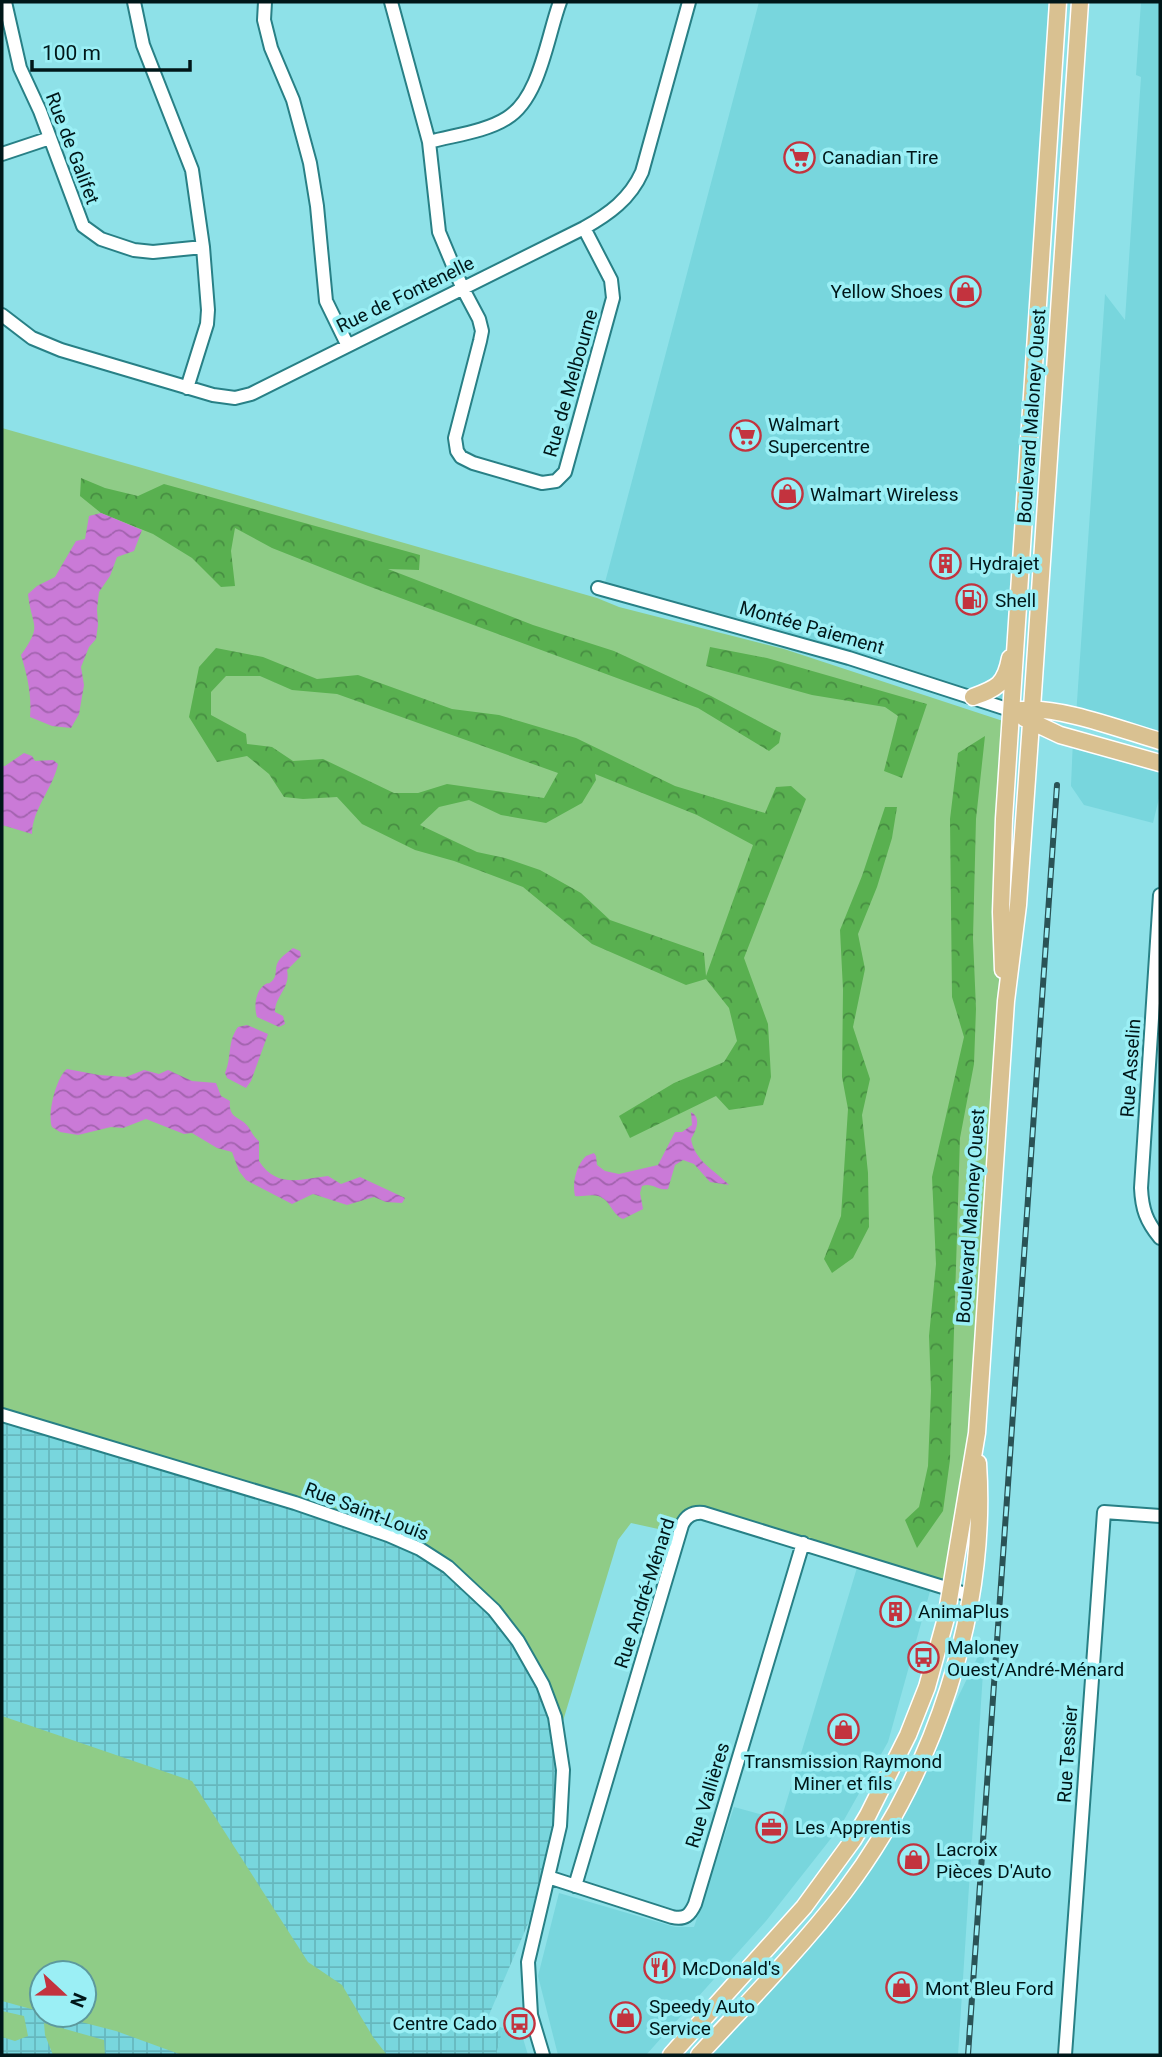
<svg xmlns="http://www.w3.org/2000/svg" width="1162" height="2057" font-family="Roboto,sans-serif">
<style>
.built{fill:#78d6dd}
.industrial{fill:url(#industrial-grid);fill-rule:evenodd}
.grass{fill:#8fcc87}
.forest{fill:url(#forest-crowns);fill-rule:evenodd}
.water{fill:url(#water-waves)}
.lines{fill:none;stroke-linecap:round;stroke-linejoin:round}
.minor-casing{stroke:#288086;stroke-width:16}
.major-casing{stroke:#fff;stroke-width:19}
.minor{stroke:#fff;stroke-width:12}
.major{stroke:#d9c191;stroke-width:16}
.rail-casing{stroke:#2a5356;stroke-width:6}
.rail{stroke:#9beff5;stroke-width:3.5;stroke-dasharray:10;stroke-linecap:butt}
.labels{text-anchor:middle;stroke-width:7;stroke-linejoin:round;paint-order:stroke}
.street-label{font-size:19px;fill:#001719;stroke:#9beff5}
.poi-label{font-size:19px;fill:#001719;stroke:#9beff5;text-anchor:start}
</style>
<defs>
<pattern id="industrial-grid" width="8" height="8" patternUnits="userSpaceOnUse" patternTransform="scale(1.75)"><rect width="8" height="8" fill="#78d6dd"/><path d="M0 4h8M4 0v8" fill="none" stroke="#66b7bd"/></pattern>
<pattern id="forest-crowns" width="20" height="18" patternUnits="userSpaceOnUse" patternTransform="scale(1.75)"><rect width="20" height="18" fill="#59b050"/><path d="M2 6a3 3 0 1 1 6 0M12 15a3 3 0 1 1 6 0" fill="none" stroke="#478e42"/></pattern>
<pattern id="water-waves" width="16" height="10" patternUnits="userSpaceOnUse" patternTransform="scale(1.75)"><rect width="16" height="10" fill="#ca7ad7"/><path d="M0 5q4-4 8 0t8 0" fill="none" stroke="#a263ae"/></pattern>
</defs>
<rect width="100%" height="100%" fill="#8ee1e8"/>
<path class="built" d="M759 2H1058L1013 711 603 590Z
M1141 2H1160V741L1076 716 1105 294 1125 320 1141 77 1136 75Z
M1073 739 1160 763V794L1153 823 1084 805 1071 786Z
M859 1561 932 1584 888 1742 840 1827 766 1921 646 2055H558L538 1976 559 1893 675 1927H694L734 1807 781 1820Z
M985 1642 958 2055H710L827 1929 890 1836Z
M503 2028 522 2035 528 2055H496Z"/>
<path class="industrial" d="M2 1415 420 1549 473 1589 543 1685 563 1788 548 1877 486 2022 503 2028 496 2055H2ZM42 1973H84V2015H42Z"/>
<path class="grass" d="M2 428 597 598 619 607 784 649 1006 722V1001L977 1433 952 1589 703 1513 672 1532 631 1523 618 1540 559 1734 555 1717 511 1631 420 1549 2 1415Z
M2 1716 192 1781 308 1962 342 1985 373 2037 387 2055H182L116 2031 54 2015H84V1973H42V2012L2 2001Z
M2 2011 24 2016 28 2036 15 2041 2 2037Z
M44 2023 104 2040 105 2055H53L45 2035Z"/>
<path class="forest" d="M81 478 105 488 138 496 164 484 420 555 419 570 388 569 533 625 614 651 711 696 781 733 779 743 769 751 698 708 368 586 272 548 235 528 231 551 235 586 221 587 192 558 153 534 101 513 80 496Z
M710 647 767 658 927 704 902 778 884 771 898 716 885 707 812 695 706 666Z
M216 648 263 657 317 679 358 675 452 709 499 715 576 738 675 786 765 813 776 787 791 786 806 799 744 958 768 1024 771 1077 763 1105 729 1110 716 1096 630 1138 619 1116 674 1083 724 1062 737 1041 729 1008 706 979 686 985 592 944 523 887 454 861 415 850 362 824 337 797 303 799 284 797 269 774 247 756 217 762 189 717 199 667ZM226 676H260L292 690 337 694 558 773 544 798 447 784 418 793H394L323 759 293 761 272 747 247 744 246 734 211 715V692ZM595 774 697 815 753 845 706 976 704 953 610 920 581 893 540 870 505 858 477 852 420 825 439 807 469 800 501 815 546 823 582 803 596 780Z
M985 736 976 819 973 938 976 1009 974 1064 960 1138 950 1460 943 1511 917 1548 905 1520 919 1507 928 1466 931 1391 929 1336 936 1264 932 1177 964 1037 952 997 950 819 958 753Z
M885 807H897L892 838 877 887 858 934 865 969 853 1027 870 1079 862 1115 868 1173 869 1227 853 1258 832 1273 824 1259 841 1216 848 1109 842 1077 843 990 840 930 862 876Z"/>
<path class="water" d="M101 513 142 530 134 551 117 557 110 576 99 592 97 609 98 625 96 639 89 647 81 667 84 685 79 714 71 728 52 726 30 717C32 695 27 675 21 655 43 623 32 629 28 594L37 586 55 577 76 541 85 539 89 516Z
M24 753 32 756 35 761 53 760 58 764C53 788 32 810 32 834L2 825V766H5Z
M293 948 300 951 301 956 287 970C291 987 275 996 275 1012L283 1016 285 1024 279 1027 257 1017C254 1008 255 993 263 986 271 980 266 987 273 980 277 975 275 970 277 964 280 957 287 953 293 948Z
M247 1025 268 1034 251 1081 246 1088 227 1078 225 1073C232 1057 227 1042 238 1027Z
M67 1069 99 1075 126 1077 144 1070 159 1074 168 1070 192 1081 216 1083 221 1096 230 1101C228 1120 242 1116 249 1128 253 1134 253 1136 259 1141V1161C277 1189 301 1179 328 1176L341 1184 360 1177 405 1198 402 1203 386 1202 374 1197 347 1205 313 1194 292 1204 246 1180 239 1171 232 1152 217 1148 192 1133 184 1134 146 1119 123 1128 111 1127 78 1135 60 1132 52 1127C47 1115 56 1077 67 1069Z
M691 1112C702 1118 696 1130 691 1139 695 1162 715 1170 729 1185L710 1182 694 1164 683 1160 675 1165 668 1189C658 1191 652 1182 642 1186L640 1193 643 1209 623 1219C611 1214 611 1200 598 1196 591 1194 582 1197 575 1196 572 1183 576 1166 586 1156L594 1153 596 1156 597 1165 605 1171 619 1174 658 1165 675 1132H682L692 1125Z"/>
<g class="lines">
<defs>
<path id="minor" d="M5 2 20 68 40 111 83 226 101 239 134 250 153 252 203 247
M134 2 143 45 192 170 203 247 208 310 207 324 187 388
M265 2 264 20 271 48 293 100 310 163 317 206 326 301 347 344
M391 2 429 142 439 232 462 287 479 319 482 331 480 341 455 438 457 451 461 457 473 463 542 483 556 481 565 472 613 298 611 280 584 228
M429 142C454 135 485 132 507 118 540 98 547 37 560 2
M2 154 50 138
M2 315 32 338 61 350 213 395 235 398 251 394 584 228C609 214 630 199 642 172L689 2
M598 588 849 658 1013 711
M1160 895 1141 1188C1142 1209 1146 1221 1160 1238
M2 1415 295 1503 388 1535 420 1549 448 1567 494 1610 518 1641 543 1685 555 1717 563 1770 560 1826 528 1962 531 2015 543 2055
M548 1877 672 1917C685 1920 690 1915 695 1904L803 1543
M575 1886 682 1525C686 1516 693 1512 703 1513L972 1596
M1065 2055 1104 1512 1160 1516"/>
<path id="major" d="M973 697C997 688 1005 685 1010 658
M1022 710C1057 705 1125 731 1160 741
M1024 718 1060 735 1160 763
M1003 970 1001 912 1004 819 1058 2
M671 2055 804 1907 853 1840 868 1815 908 1735 927 1687 946 1618 977 1433 1006 1001 1018 905 1031 723 1080 2
M699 2055C748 2002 800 1949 844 1892 934 1773 988 1612 978 1463"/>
</defs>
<use href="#minor" class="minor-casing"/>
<use href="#major" class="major-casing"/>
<use href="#minor" class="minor"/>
<use href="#major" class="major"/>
<defs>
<path id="rail" d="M968 2055 1057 785"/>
</defs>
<use href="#rail" class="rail-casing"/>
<use href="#rail" class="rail"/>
</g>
<defs>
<symbol id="supermarket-ring" viewBox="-11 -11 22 22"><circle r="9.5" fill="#9beff5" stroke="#c3333e" stroke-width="1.5"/><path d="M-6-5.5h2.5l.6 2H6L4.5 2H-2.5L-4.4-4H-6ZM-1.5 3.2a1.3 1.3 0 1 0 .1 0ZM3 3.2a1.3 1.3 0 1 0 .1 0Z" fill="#c3333e"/></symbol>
<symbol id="shop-ring" viewBox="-11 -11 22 22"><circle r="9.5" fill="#9beff5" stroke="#c3333e" stroke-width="1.5"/><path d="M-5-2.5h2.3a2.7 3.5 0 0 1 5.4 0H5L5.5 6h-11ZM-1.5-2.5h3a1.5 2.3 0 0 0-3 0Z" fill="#c3333e"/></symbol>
<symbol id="building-ring" viewBox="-11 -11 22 22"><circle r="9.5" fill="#9beff5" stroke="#c3333e" stroke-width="1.5"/><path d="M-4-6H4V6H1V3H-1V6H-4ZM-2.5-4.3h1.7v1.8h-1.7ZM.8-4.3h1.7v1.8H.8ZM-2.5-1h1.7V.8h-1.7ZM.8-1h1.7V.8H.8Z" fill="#c3333e"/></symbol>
<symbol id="fuel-ring" viewBox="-11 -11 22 22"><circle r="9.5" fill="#9beff5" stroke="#c3333e" stroke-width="1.5"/><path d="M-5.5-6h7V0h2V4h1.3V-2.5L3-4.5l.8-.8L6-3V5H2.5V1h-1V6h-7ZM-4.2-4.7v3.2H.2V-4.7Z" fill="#c3333e"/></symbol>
<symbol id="bus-ring" viewBox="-11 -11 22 22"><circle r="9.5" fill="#9beff5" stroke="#c3333e" stroke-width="1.5"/><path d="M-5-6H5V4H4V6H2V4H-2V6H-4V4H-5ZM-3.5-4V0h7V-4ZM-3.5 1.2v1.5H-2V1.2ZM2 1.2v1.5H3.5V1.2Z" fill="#c3333e"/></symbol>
<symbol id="office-ring" viewBox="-11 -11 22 22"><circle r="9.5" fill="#9beff5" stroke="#c3333e" stroke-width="1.5"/><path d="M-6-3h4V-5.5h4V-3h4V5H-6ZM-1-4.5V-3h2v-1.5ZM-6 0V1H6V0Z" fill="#c3333e"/></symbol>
<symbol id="restaurant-ring" viewBox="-11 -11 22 22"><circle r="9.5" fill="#9beff5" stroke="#c3333e" stroke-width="1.5"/><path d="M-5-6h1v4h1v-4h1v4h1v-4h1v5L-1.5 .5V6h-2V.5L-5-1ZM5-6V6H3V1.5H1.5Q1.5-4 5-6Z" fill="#c3333e"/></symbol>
</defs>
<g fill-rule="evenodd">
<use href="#supermarket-ring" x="782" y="140" width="35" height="35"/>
<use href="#shop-ring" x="948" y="274" width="35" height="35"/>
<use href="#supermarket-ring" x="728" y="418" width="35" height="35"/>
<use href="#shop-ring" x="770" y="476" width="35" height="35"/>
<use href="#building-ring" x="928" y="546" width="35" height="35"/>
<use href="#fuel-ring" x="954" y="582" width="35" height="35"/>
<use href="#building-ring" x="878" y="1594" width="35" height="35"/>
<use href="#bus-ring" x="906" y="1640" width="35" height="35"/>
<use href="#shop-ring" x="826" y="1712" width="35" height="35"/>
<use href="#office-ring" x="754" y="1810" width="35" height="35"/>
<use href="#shop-ring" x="896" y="1842" width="35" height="35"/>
<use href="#restaurant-ring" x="642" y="1950" width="35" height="35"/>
<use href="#shop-ring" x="884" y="1970" width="35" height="35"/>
<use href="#shop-ring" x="608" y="2000" width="35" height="35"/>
<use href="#bus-ring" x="502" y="2006" width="35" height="35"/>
</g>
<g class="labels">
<g class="street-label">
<text transform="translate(73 148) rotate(69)" y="7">Rue de Galifet</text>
<text transform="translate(405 294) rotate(-26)" y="7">Rue de Fontenelle</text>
<text transform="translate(570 383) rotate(-74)" y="7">Rue de Melbourne</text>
<text transform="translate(1031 416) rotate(-86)" y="7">Boulevard Maloney Ouest</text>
<text transform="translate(812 627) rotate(16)" y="7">Montée Paiement</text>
<text transform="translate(1130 1068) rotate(-86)" y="7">Rue Asselin</text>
<text transform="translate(970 1216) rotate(-86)" y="7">Boulevard Maloney Ouest</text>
<text transform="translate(367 1511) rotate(21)" y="7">Rue Saint-Louis</text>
<text transform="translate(644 1593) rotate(-72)" y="7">Rue André-Ménard</text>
<text transform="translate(1067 1754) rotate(-86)" y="7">Rue Tessier</text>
<text transform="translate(707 1795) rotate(-73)" y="7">Rue Vallières</text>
</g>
<g class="poi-label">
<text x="822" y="164">Canadian Tire</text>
<text x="943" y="298" text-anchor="end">Yellow Shoes</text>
<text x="768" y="431">Walmart<tspan x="768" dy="22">Supercentre</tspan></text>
<text x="810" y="501">Walmart Wireless</text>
<text x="969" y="570">Hydrajet</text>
<text x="995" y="607">Shell</text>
<text x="918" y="1618">AnimaPlus</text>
<text x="947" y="1654">Maloney<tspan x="947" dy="22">Ouest/André-Ménard</tspan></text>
<text x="843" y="1768" text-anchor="middle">Transmission Raymond<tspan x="843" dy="22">Miner et fils</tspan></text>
<text x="795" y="1834">Les Apprentis</text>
<text x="936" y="1856">Lacroix<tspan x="936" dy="22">Pièces D'Auto</tspan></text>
<text x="682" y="1975">McDonald's</text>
<text x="925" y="1995">Mont Bleu Ford</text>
<text x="649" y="2013">Speedy Auto<tspan x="649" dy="22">Service</tspan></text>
<text x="497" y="2030" text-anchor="end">Centre Cado</text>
</g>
</g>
<rect width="1162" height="2057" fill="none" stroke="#001719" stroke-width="7"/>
<g transform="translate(63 1994) rotate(112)"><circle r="33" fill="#9beff5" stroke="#5d999d" stroke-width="2"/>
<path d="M0-5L12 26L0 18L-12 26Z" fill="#c3333e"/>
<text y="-10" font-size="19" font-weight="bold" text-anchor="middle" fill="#001719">N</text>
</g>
<path d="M32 60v10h158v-10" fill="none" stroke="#001719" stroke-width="3.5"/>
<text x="42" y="60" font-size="21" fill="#001719" stroke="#9beff5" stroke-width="5" paint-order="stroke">100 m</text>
</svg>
